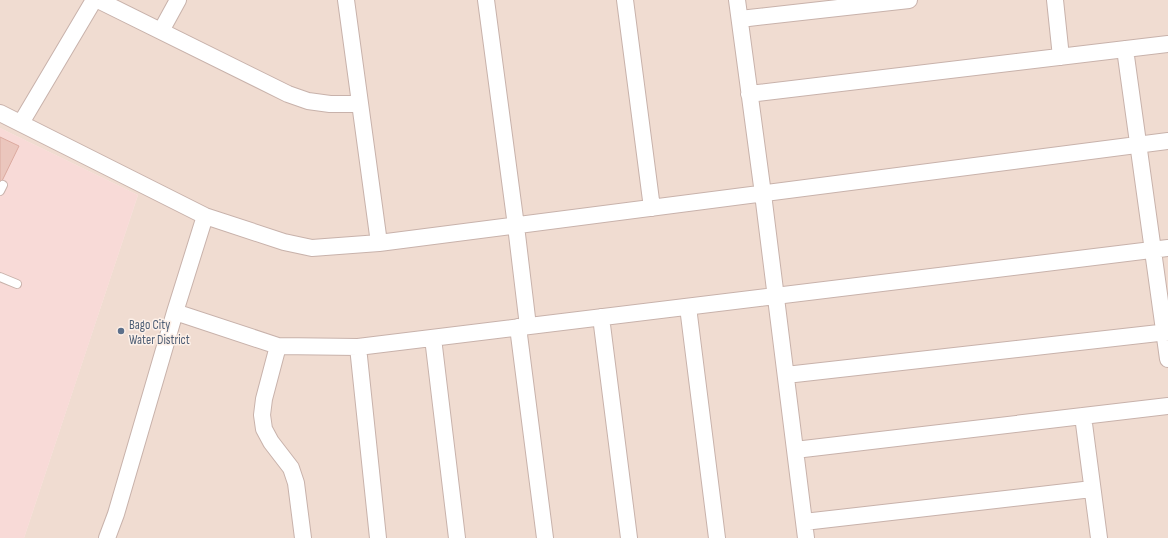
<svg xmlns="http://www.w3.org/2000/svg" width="1168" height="538" font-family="'Sofia Sans Condensed',sans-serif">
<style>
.residential{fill:#f0dcd1}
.commercial{fill:#f8dad7}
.building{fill:#ebc6bd;stroke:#dcaa9f}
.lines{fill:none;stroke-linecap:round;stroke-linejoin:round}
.lane-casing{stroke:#c8b2ab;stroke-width:10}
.street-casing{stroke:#c8b2ab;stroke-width:18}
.lane{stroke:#fff;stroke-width:8}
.street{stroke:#fff;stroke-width:16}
.service-dot{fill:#5c6f8a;stroke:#fdf0e8;stroke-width:1.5}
.labels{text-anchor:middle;stroke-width:3;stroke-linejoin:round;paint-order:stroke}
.service-label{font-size:13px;fill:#4e5e75;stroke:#fdf0e8;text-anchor:start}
</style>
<rect width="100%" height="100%" fill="#f9ebe2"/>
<path class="residential" d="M0 0H1168V538H24L138 195 0 128Z"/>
<path class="commercial" d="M0 128 138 195 24 538H0Z"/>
<path class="building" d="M0 137 19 146 1 183H0Z"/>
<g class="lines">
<defs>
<path id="lane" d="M0 191 3 185
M0 277 17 284"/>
<path id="street" d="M98 0 288 94 308 101 330 104H359
M346 0 379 243
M486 0 516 226 528 326
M625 0 652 208
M737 0 763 194 806 538
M1055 0 1061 57
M740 19 909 0
M161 31 178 0
M1125 49 1168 359
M749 94 1168 44
M0 113 205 216 284 242 312 248 379 243 1168 141
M21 123 94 0
M688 307 717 538
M175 312 278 346 358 347 1168 248
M601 317 629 538
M518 327 545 538
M433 338 457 538
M278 346 264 399 262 415 264 429 271 442 291 468 296 483 303 538
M358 347 378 538
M786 375 1168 332
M1083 416 1099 538
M795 450 1168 406
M804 522 1092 489
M107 538 116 514 175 312 205 216"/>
</defs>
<use href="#lane" class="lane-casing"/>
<use href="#street" class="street-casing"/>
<use href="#lane" class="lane"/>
<use href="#street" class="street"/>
</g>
<circle class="service-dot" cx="121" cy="331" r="4"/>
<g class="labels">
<g class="service-label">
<text x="129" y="329">Bago City<tspan x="129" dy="15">Water District</tspan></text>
</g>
</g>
</svg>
